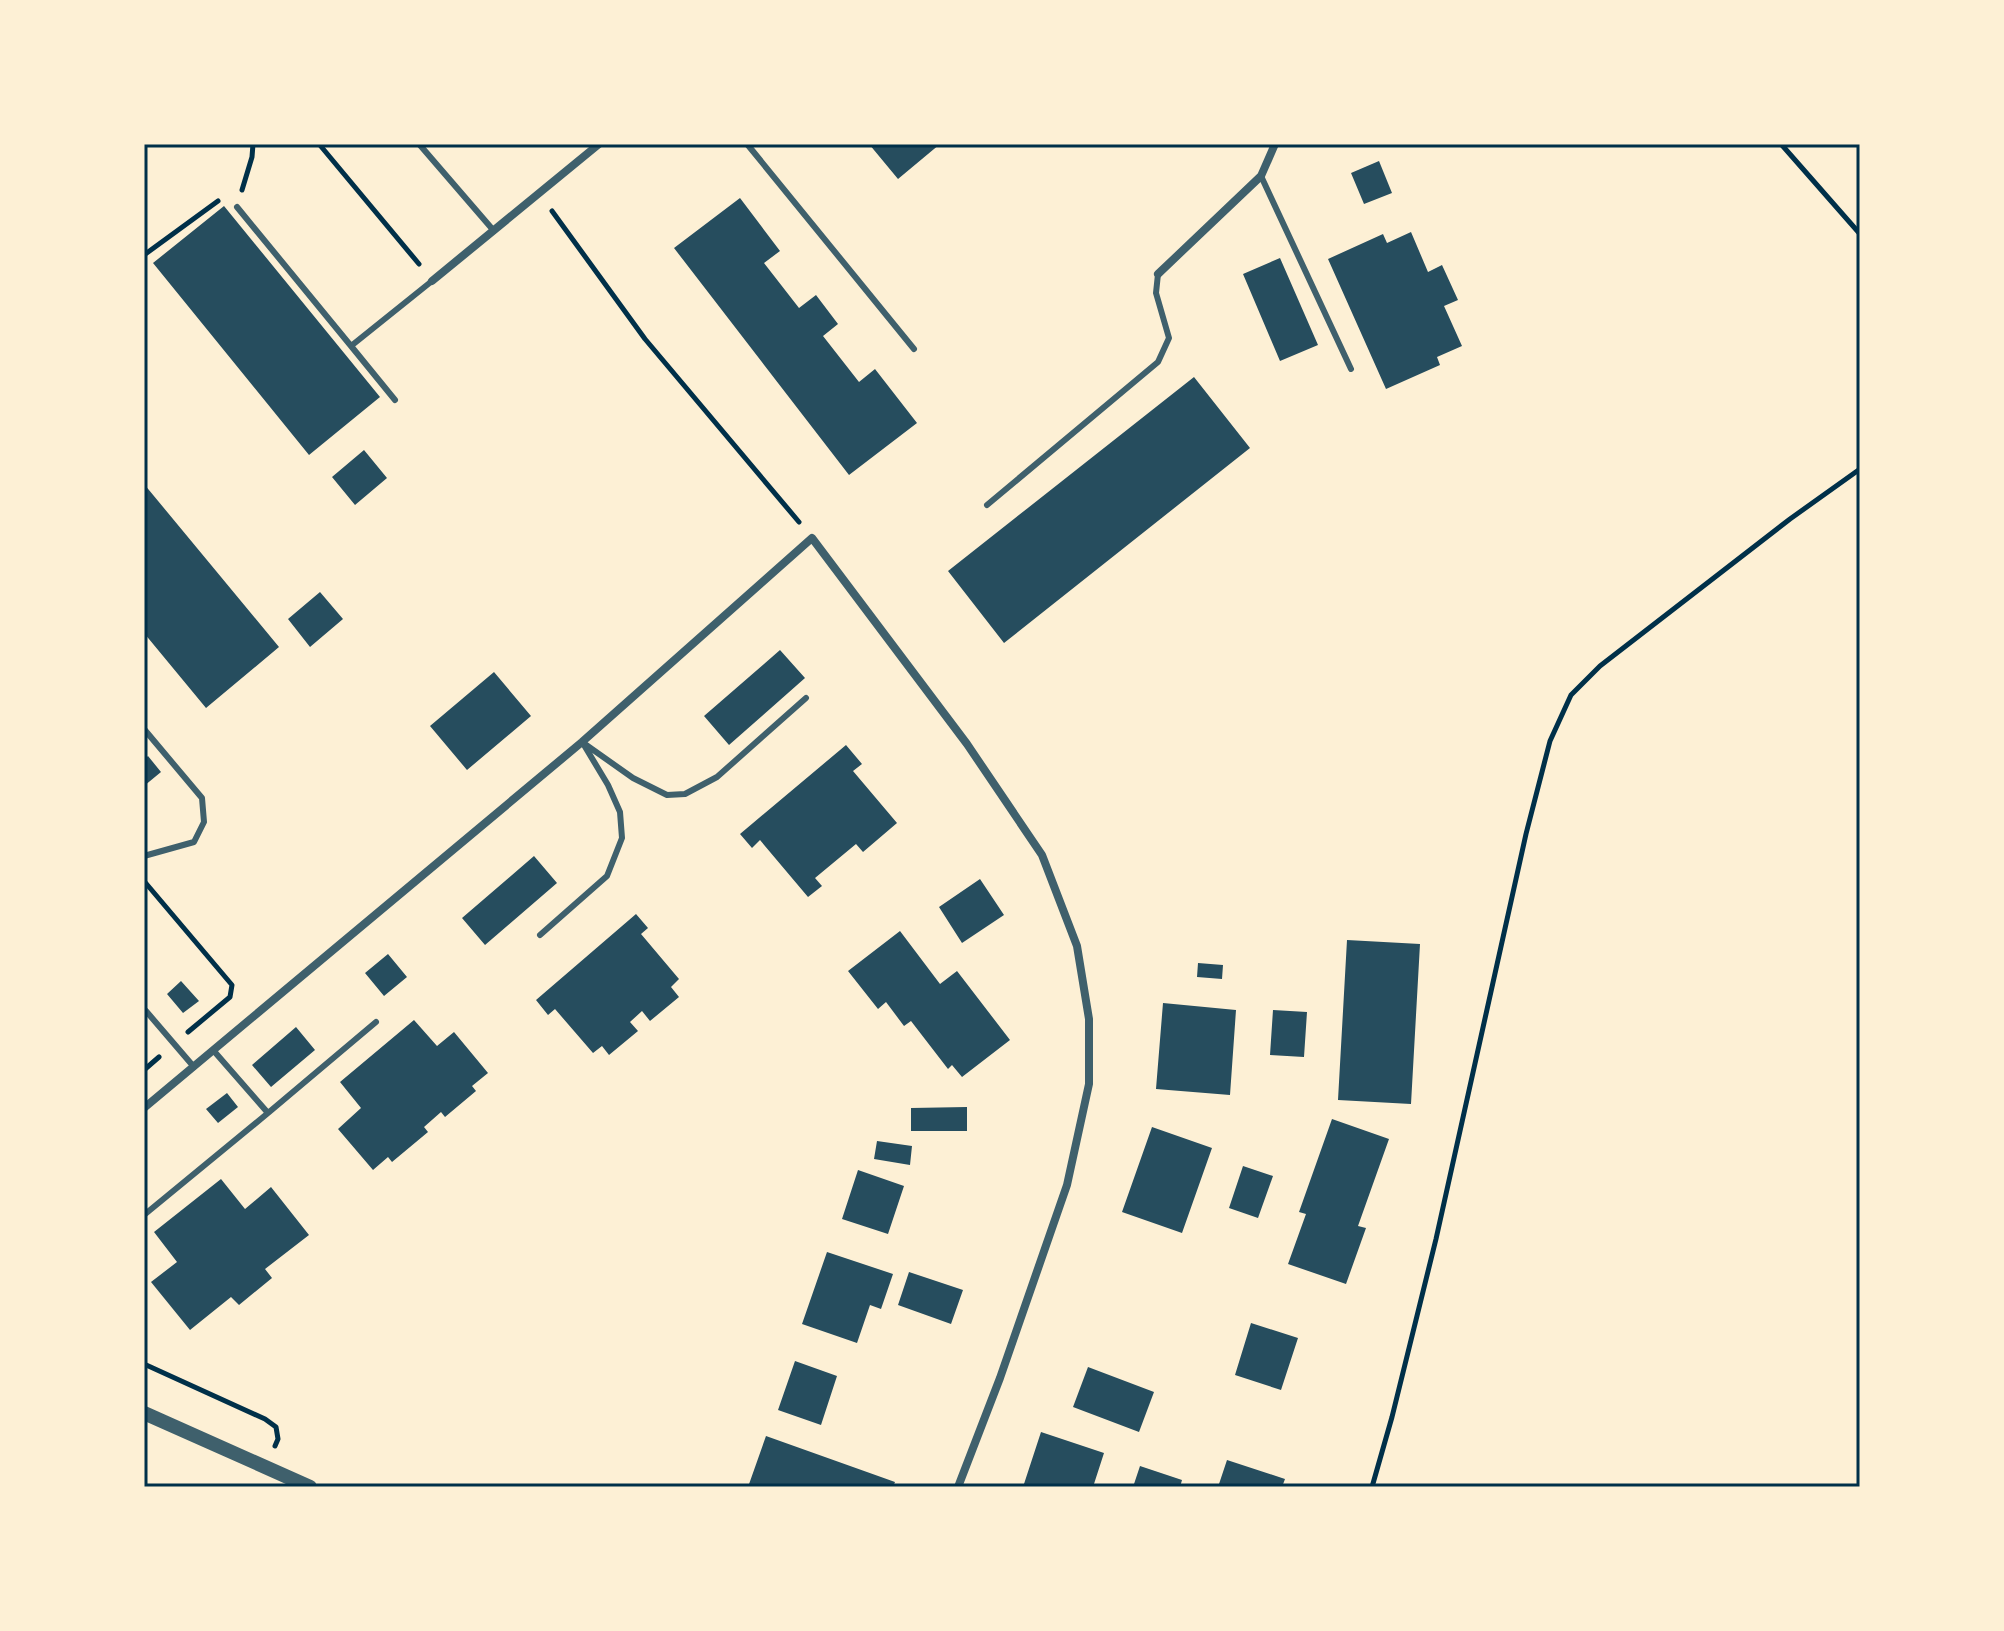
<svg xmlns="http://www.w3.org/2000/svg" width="2004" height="1631" font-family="Literata,serif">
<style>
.building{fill:#264d5e}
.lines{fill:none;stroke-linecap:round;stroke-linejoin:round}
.path{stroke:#003049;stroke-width:5}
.service{stroke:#3f606c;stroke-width:6}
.minor{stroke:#3f606c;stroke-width:8}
.tertiary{stroke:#3f606c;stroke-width:14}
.neatline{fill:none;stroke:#003049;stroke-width:3}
</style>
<rect width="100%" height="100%" fill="#fdf0d5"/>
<path class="building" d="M869 144H940L898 179Z
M1379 161 1392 193 1364 204 1351 173Z
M740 198 780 251 764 263 799 308 816 295 838 324 823 336 859 382 875 369 917 423 849 475 674 248Z
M224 206 380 397 309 455 153 263Z
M1411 232 1428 272 1442 265 1458 300 1444 306 1462 346 1437 357 1440 365 1386 389 1328 259 1383 234 1387 243Z
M1280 258 1318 345 1280 361 1243 274Z
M1194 377 1250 448 1004 643 948 571Z
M364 450 387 478 355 505 332 477Z
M144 484 279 647 206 708 144 633Z
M320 592 343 619 310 647 288 619Z
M780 650 805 678 729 745 704 716Z
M494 672 531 716 467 770 430 726Z
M846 745 862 764 853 771 897 823 863 852 856 844 815 878 822 886 808 897 760 840 752 848 740 834Z
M148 756 161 772 144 786V760Z
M534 856 557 883 485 945 462 918Z
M980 879 1004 915 962 943 939 907Z
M636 914 648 928 641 934 679 979 671 987 679 997 650 1021 642 1011 630 1022 638 1031 609 1055 602 1046 593 1053 555 1009 548 1015 536 1000Z
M900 931 940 984 957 971 1010 1040 962 1077 952 1065 948 1069 911 1021 904 1026 886 1002 878 1009 848 971Z
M1347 940 1420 944 1411 1104 1338 1100Z
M388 954 407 977 384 996 365 973Z
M1198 963 1223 965 1222 979 1197 977Z
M181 981 199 1001 183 1013 167 994Z
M1163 1003 1236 1010 1230 1095 1156 1089Z
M1273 1010 1307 1012 1304 1057 1270 1055Z
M414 1020 437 1046 454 1032 488 1073 472 1086 476 1091 445 1117 441 1112 424 1127 428 1132 392 1162 388 1157 373 1170 338 1129 361 1108 340 1082Z
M296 1027 315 1050 271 1087 252 1065Z
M227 1093 238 1107 218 1123 206 1109Z
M967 1107V1131H911V1108Z
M1332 1119 1389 1139 1358 1226 1366 1228 1346 1284 1288 1264 1306 1214 1299 1212Z
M1152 1127 1212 1148 1182 1233 1122 1212Z
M877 1141 912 1146 910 1165 874 1159Z
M1243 1166 1273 1176 1258 1218 1229 1208Z
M858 1170 904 1186 888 1234 842 1219Z
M221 1179 245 1209 271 1187 309 1235 265 1269 272 1278 239 1305 231 1297 190 1330 151 1282 177 1262 154 1232Z
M827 1252 893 1274 881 1309 870 1305 857 1343 802 1324Z
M909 1272 963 1290 951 1324 898 1305Z
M1251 1323 1298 1338 1281 1390 1235 1375Z
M795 1361 837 1376 821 1425 778 1410Z
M1088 1367 1154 1392 1139 1432 1073 1407Z
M1041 1432 1104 1453 1093 1487H1023Z
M766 1436 895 1482 893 1487H748Z
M1227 1460 1285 1479 1282 1487H1218Z
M1140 1466 1182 1480 1180 1487H1133Z"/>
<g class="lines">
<path class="path" d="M319 144 419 264
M1781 144 1860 234
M144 146 145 144
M242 190 252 157 253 144
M552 211 645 339 799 522
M144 255 218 201
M144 881 232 985 230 997 188 1032
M144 1070 159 1057
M144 1364 265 1419 276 1427 278 1439 275 1446
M1372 1487 1392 1417 1436 1239 1526 834 1550 741 1571 695 1600 666 1790 519 1860 469"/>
<path class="service" d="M419 144 494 231
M747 144 914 349
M1261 176 1351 369
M237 207 351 346 432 281
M351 346 395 400
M987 505 1158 362 1169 338 1156 293 1158 274
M144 729 202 798 204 822 194 842 144 856
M582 742 633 778 667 795 685 794 717 777 806 698
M540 935 607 876 622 838 620 812 608 785 584 745
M146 1011 194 1067
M268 1113 376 1022
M144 1215 268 1113 213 1050"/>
<path class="minor" d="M1158 274 1261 176 1275 144
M432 281 599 144
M144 1108 582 742 812 538 967 744 1042 855 1077 946 1089 1019V1084L1067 1185 1000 1378 958 1487"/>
<path class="tertiary" d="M144 1413 310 1487"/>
</g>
<rect width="2004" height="1631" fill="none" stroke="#fdf0d5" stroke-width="292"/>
<rect x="146" y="146" width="1712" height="1339" class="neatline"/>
</svg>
